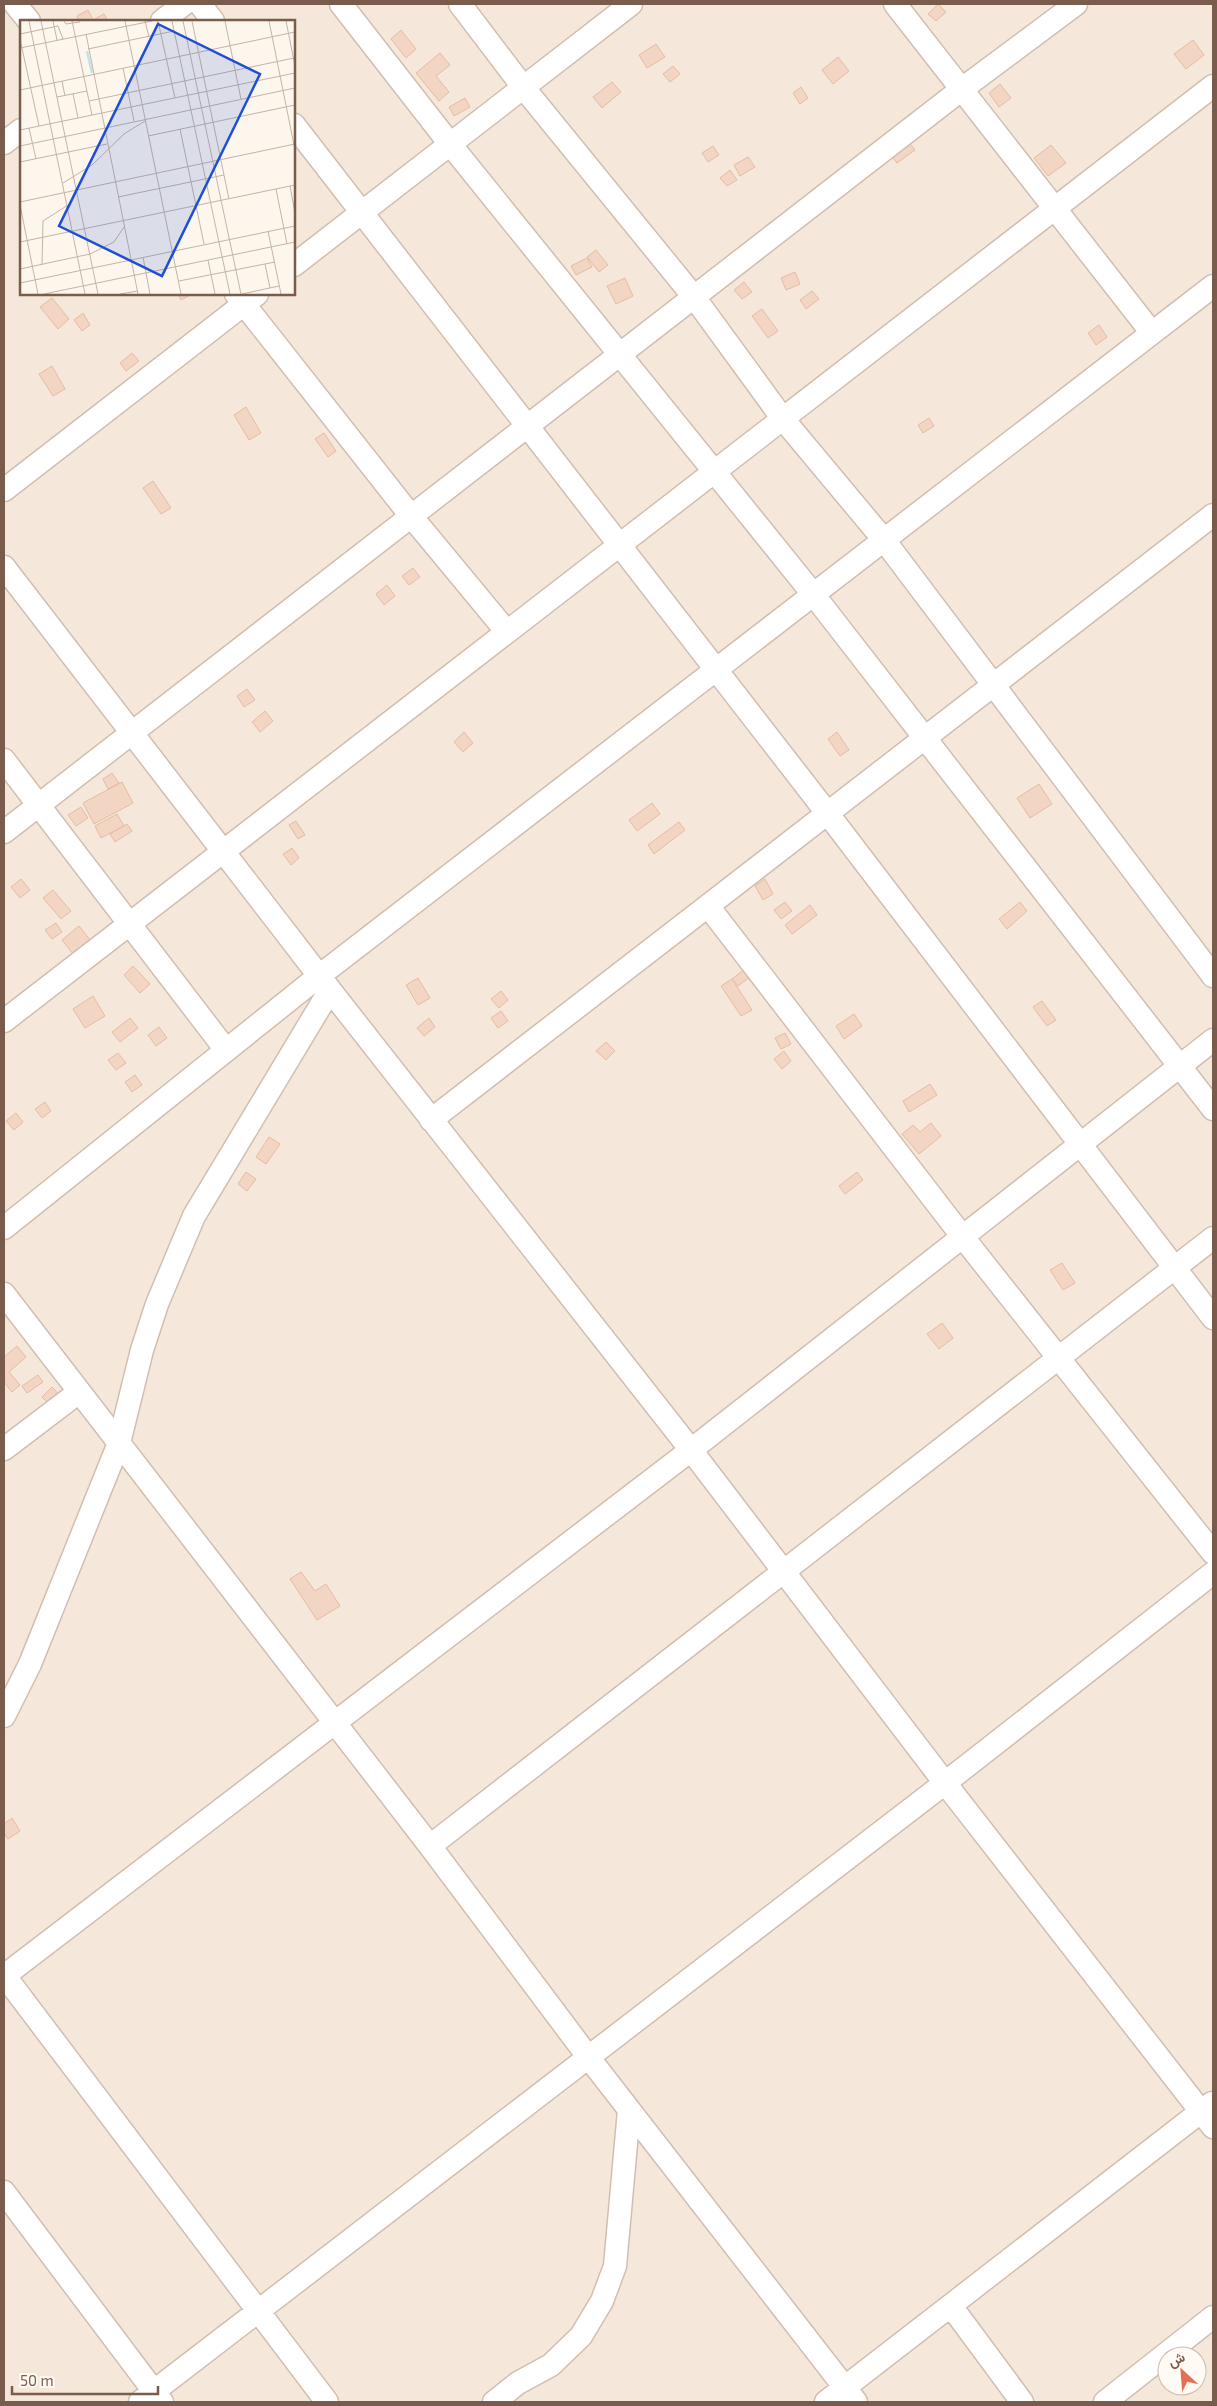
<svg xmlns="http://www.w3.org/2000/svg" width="1217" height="2406" font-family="'Exo 2',Vazirmatn,sans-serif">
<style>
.residential{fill:#f5e8da;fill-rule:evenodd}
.building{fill:#f3d5c3;stroke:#e6bba3}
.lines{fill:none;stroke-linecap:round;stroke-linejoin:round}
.street-casing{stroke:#d1beb0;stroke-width:25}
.street{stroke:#fff;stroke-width:22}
.inset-river{fill:none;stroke:#bfe3e8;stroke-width:2.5}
.inset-road{fill:none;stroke:#c5b3a7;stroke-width:1}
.view{fill:#1d4ed8;fill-opacity:0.15;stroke:#1d4ed8;stroke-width:2.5}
.inset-edge{fill:none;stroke:#7a5c4d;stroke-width:2.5}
</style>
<rect width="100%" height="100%" fill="#fdf6ec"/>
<path class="residential" d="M4 4H1213V2402H4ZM21 21H294V294H21ZM1167 2356H1197V2386H1167Z"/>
<path class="building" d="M938 4 946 12 936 21 928 14Z
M88 10 93 20 104 14 108 21H79L77 16Z
M401 30 416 49 406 58 391 39Z
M1193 40 1204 55 1186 69 1174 54Z
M656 44 665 57 647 68 639 55Z
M440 53 450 65 436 76 449 92 439 101 416 73Z
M838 57 849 71 833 84 822 70Z
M673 66 680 74 670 82 663 74Z
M612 82 621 92 602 108 593 97Z
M1000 84 1011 98 999 107 989 93Z
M801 87 808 98 800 104 793 93Z
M465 98 470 107 454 116 449 107Z
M908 141 915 150 897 163 890 154Z
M1051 145 1066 163 1048 176 1034 158Z
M713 146 719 155 708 162 702 153Z
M748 157 755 167 740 176 734 165Z
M730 170 737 180 727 186 720 178Z
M596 250 608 265 599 272 587 257Z
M587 258 592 267 576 275 571 266Z
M795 272 800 284 786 290 781 278Z
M625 278 633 296 616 304 607 286Z
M744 282 752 292 742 299 734 290Z
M812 291 819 299 806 309 800 300Z
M178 294H192L181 300Z
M52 298 69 319 58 329 40 307Z
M762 309 778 331 768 338 752 316Z
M83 313 90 325 82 331 74 320Z
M1099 325 1107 337 1096 345 1088 333Z
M132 353 139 361 126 371 120 363Z
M52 366 65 389 53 396 39 374Z
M246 407 261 433 249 440 234 415Z
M929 418 934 426 923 433 918 425Z
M324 433 336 451 328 457 315 439Z
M153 481 171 508 161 514 143 488Z
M413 568 420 577 409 585 402 576Z
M387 585 395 596 384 605 376 594Z
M247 689 255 700 244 707 237 696Z
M265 711 273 721 260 732 252 722Z
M464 732 473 743 463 752 454 742Z
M837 732 849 750 840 756 828 739Z
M112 773 119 783 108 789 103 779Z
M122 782 133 803 94 824 83 803Z
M1039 784 1052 804 1030 818 1017 798Z
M652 803 660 814 637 831 629 820Z
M81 807 88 818 76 826 68 815Z
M117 814 124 826 101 838 95 826Z
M296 821 305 835 298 839 289 825Z
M679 822 685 830 654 854 648 845Z
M127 824 132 831 115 842 110 834Z
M292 848 299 858 291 865 283 854Z
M21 879 30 890 20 898 11 887Z
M765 879 773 894 763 900 755 886Z
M53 890 71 911 61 919 43 898Z
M785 902 792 911 781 919 774 910Z
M1020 902 1027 911 1007 929 999 919Z
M810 905 817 915 792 934 785 925Z
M56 923 62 932 52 939 45 930Z
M79 926 91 941 73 954 62 940Z
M133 966 150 984 140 993 124 975Z
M745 969 751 976 738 986 732 979Z
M418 978 430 998 418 1005 406 985Z
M732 979 752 1010 741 1016 721 986Z
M501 991 508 1000 499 1008 491 999Z
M93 996 105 1016 85 1028 73 1009Z
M1042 1001 1056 1020 1047 1026 1033 1007Z
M501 1011 508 1021 498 1028 491 1018Z
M854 1014 862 1026 844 1039 836 1026Z
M130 1018 138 1028 120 1042 112 1032Z
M429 1018 435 1027 424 1036 417 1028Z
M159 1027 167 1038 156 1046 148 1035Z
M785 1033 791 1044 781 1049 775 1038Z
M606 1042 615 1051 606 1060 596 1051Z
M784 1051 791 1061 782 1069 774 1059Z
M118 1053 126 1063 116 1070 108 1060Z
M135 1075 142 1085 132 1092 125 1082Z
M930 1084 937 1095 909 1112 903 1101Z
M45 1102 51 1111 42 1118 35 1109Z
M16 1113 23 1122 14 1130 6 1121Z
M931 1123 941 1136 919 1154 902 1134 913 1125 920 1132Z
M269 1137 280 1144 266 1164 256 1157Z
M246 1172 256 1179 247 1191 238 1184Z
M857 1172 863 1180 845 1194 839 1186Z
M1062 1263 1075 1283 1063 1290 1050 1270Z
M942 1323 953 1338 939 1349 927 1334Z
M17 1346 26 1357 9 1372 20 1385 12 1392 4 1382V1357Z
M38 1375 43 1382 27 1393 22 1386Z
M52 1387 63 1399 53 1408 42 1397Z
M301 1572 315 1591 326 1584 340 1606 317 1620 290 1579Z
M12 1818 20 1831 8 1839 4 1833V1824Z"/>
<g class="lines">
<defs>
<path id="street" d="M15 4 29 21
M200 4 213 21
M341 4 450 144 813 594 1213 1109
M460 4 523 87 694 297 783 419 884 540 1213 976
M895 4 1152 333
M162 21 184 4
M294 125 828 814 1213 1318
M4 143 21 130
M294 265 631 4
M236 294 411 516 507 632
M4 490 257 294
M4 567 330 990 691 1450 945 1783 1213 2127
M4 760 226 1050
M4 832 962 89 1076 4
M708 906 962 1236 1213 1553
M4 1021 1213 86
M431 1120 1213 515
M4 1228 319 976 1213 286
M4 1294 430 1846 589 2058 856 2402
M4 1449 79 1392
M4 1716 30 1664 119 1443 142 1350 157 1304 194 1216 330 990
M430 1846 1213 1238
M4 1975 327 2402
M4 1976 691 1450 1213 1040
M4 2192 162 2402
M951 2306 1022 2402
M140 2402 945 1783 1213 1573
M494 2402 518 2383 551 2365 581 2336 602 2301 615 2266 629 2110
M826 2402 1212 2103
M1105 2402 1213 2317"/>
</defs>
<use href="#street" class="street-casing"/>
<use href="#street" class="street"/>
</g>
<g transform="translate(20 20)">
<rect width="275" height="275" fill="#fdf6ec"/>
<path class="inset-river" d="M67 31 72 53"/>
<path class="inset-road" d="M9 1 65 274M21 1 78 274M33 1 37 20M44 1 46 4 60 2M52 1 72 95M105 1 161 274M125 1 129 17M138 1 155 78M152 1 210 274M163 1 221 274M172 1 209 179M205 1 221 79M249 1 275 130M266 1 275 46M0 14 38 6 43 19M66 14 118 274M0 19 19 106M0 28 132 1M68 29 154 11M103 48 114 101M42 61 45 76M0 70 275 12M53 74 58 98M37 77 67 71M69 81 274 38M9 108 16 139M160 109 184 224M0 110 275 53M128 116 275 85M0 126 275 68M0 142 87 124M43 163 72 145 104 114 125 101M270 166 275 193M256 169 267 224M98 177 204 155M0 182 275 124M0 185 18 274M248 211 261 274M0 222 275 165M123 237 130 274M188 240 195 274M245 244 250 268M22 245 23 201 48 185M0 249 70 234 94 222 104 207M159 261 255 242M0 263 275 206M24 274 275 222M100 274 118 271M222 274 259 266"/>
<path class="view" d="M138 4 240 54 142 256 39 206Z"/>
<rect width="275" height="275" class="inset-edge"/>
</g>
<rect width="1217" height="2406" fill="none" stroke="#7a5c4d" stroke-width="10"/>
<g transform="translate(1182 2371) rotate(334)"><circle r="24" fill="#fffaf3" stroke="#cabbb1"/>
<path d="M0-4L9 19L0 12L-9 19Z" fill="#e76f51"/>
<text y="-8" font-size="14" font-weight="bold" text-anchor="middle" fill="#7a5c4d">ش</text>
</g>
<path d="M12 2386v8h146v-8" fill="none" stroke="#7a5c4d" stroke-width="2.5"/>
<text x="20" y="2386" font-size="15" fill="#7a5c4d" stroke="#fffaf3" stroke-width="4" paint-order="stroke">50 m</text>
</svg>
